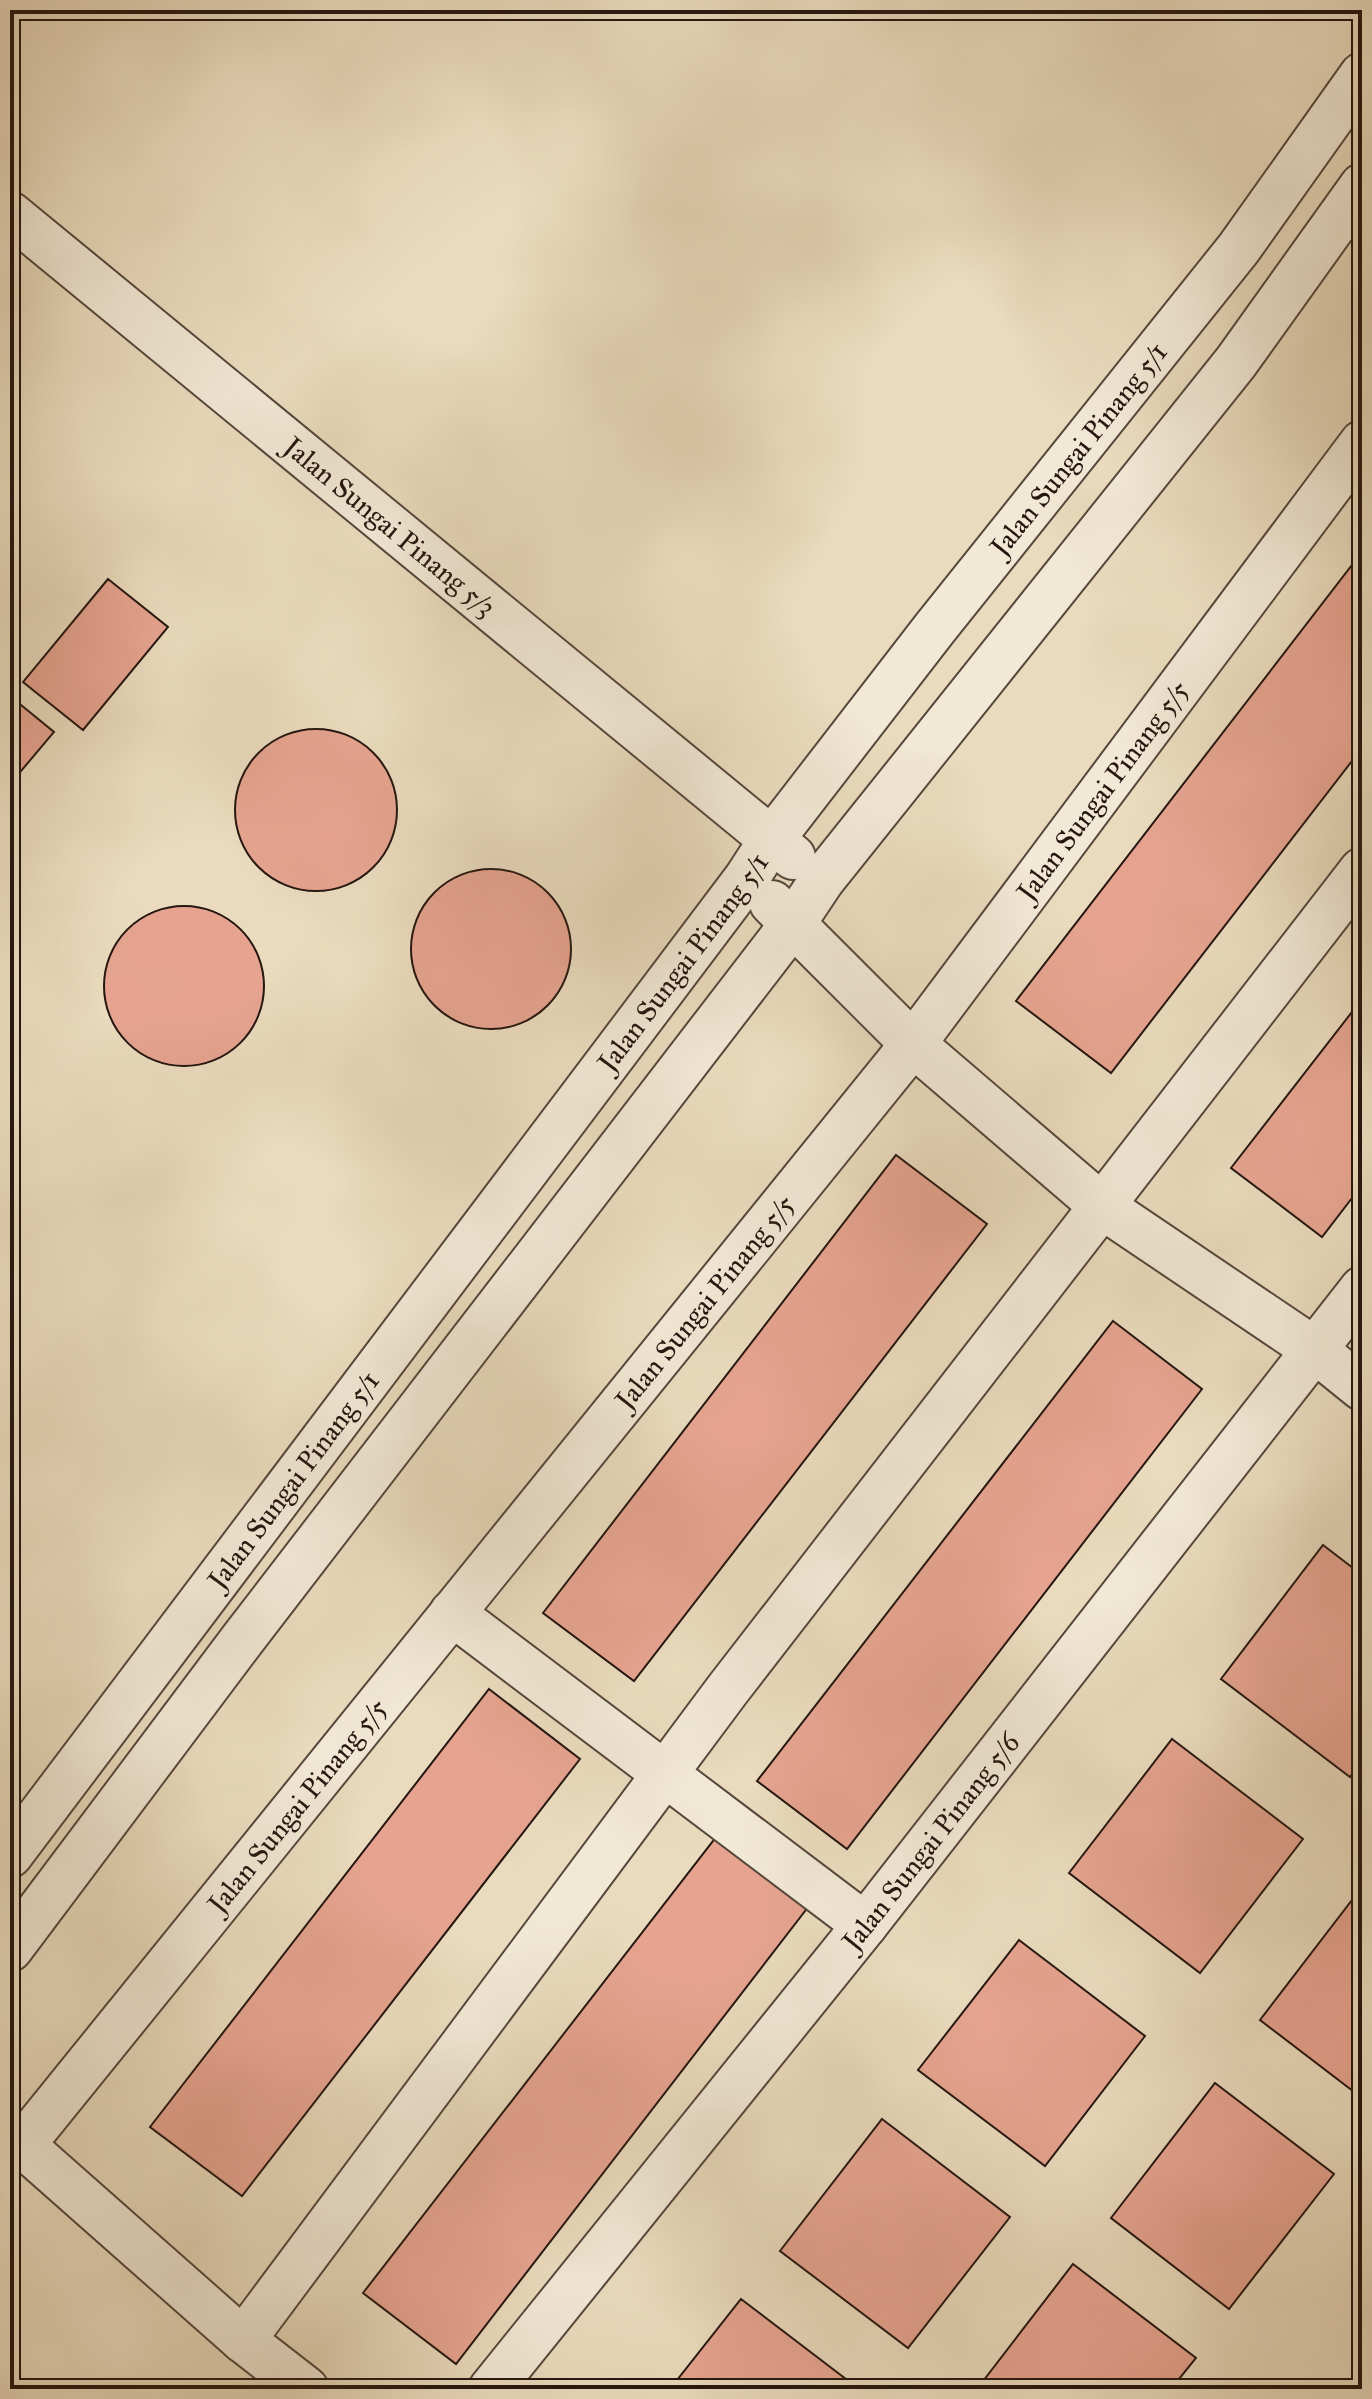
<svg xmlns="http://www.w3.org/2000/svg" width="1372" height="2399" font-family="'IM FELL Great Primer',serif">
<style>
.building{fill:#e6a490;stroke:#251610;stroke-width:2}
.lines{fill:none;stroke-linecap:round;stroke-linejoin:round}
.minor-casing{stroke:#56473c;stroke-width:48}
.minor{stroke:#f1e8d5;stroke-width:44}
.labels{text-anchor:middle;stroke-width:7;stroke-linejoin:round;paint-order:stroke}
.street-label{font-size:28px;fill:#251610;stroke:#f1e8d5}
</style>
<rect width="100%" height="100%" fill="#eadbbe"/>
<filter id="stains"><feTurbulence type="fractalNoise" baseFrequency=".0025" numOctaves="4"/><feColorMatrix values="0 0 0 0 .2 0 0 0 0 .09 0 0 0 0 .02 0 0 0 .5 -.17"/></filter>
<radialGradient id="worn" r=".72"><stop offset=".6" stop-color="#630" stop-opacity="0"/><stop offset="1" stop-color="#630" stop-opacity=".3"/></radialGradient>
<path class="building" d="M1362 552V748L1111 1073 1016 1001Z
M108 579 168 627 83 730 23 682Z
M10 696 54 732 10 784Z
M235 810a81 81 0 1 1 162 0a81 81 0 1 1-162 0Z
M411 949a80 80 0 1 1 160 0a80 80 0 1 1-160 0Z
M104 986a80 80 0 1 1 160 0a80 80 0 1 1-160 0Z
M1362 999V1185L1322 1237 1231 1168Z
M896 1155 987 1224 634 1681 543 1613Z
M1113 1321 1202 1389 847 1849 757 1781Z
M1323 1545 1362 1575V1761L1350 1777 1221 1679Z
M489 1689 580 1759 242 2196 150 2127Z
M1172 1739 1303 1839 1200 1973 1069 1873Z
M720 1832 812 1902 456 2364 363 2293Z
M1362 1887V2098L1260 2020Z
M1019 1940 1145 2036 1045 2166 918 2070Z
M1215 2083 1334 2174 1229 2309 1111 2218Z
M882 2119 1010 2217 908 2348 780 2251Z
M1073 2264 1196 2358 1171 2389H977Z
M741 2299 859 2389H670Z"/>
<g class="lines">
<defs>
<g id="minor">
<path id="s1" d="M10 214 793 857"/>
<path d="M772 903 913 1044 1103 1207 1315 1350 1362 1388"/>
<path d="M452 1613 865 1925"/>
<path id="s2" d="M10 1855 746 879 772 839 935 628 1239 248 1362 75"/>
<path d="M10 1949 242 1640 794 922 822 880 1236 362 1362 186"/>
<path d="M10 2134 243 2340 306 2389"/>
<path id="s3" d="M24 2143 913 1044 1362 443"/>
<path d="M243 2340 728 1689 1362 870"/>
<path id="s4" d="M491 2389 865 1925 1362 1289"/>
</g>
</defs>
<use href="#minor" class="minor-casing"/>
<use href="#minor" class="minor"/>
</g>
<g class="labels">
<g class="street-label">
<text dy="10" stroke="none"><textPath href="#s2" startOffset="1766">Jalan Sungai Pinang 5/1</textPath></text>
<text dy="10" stroke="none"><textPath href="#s1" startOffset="492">Jalan Sungai Pinang 5/3</textPath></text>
<text dy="10" stroke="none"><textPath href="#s3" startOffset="1730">Jalan Sungai Pinang 5/5</textPath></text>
<text dy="10" stroke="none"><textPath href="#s2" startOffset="1118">Jalan Sungai Pinang 5/1</textPath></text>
<text dy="10" stroke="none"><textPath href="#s3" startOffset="1082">Jalan Sungai Pinang 5/5</textPath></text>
<text dy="10" stroke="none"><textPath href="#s2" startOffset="470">Jalan Sungai Pinang 5/1</textPath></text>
<text dy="10" stroke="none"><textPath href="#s3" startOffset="434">Jalan Sungai Pinang 5/5</textPath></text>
<text dy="10" stroke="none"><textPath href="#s4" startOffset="702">Jalan Sungai Pinang 5/6</textPath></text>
</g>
</g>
<rect width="1372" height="2399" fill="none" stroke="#eadbbe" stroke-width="40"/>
<rect x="12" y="12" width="1348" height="2375" fill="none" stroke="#251610" stroke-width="4"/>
<rect x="20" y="20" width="1332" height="2359" fill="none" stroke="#251610" stroke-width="2"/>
<rect width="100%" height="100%" filter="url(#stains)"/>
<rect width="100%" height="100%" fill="url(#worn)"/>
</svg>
